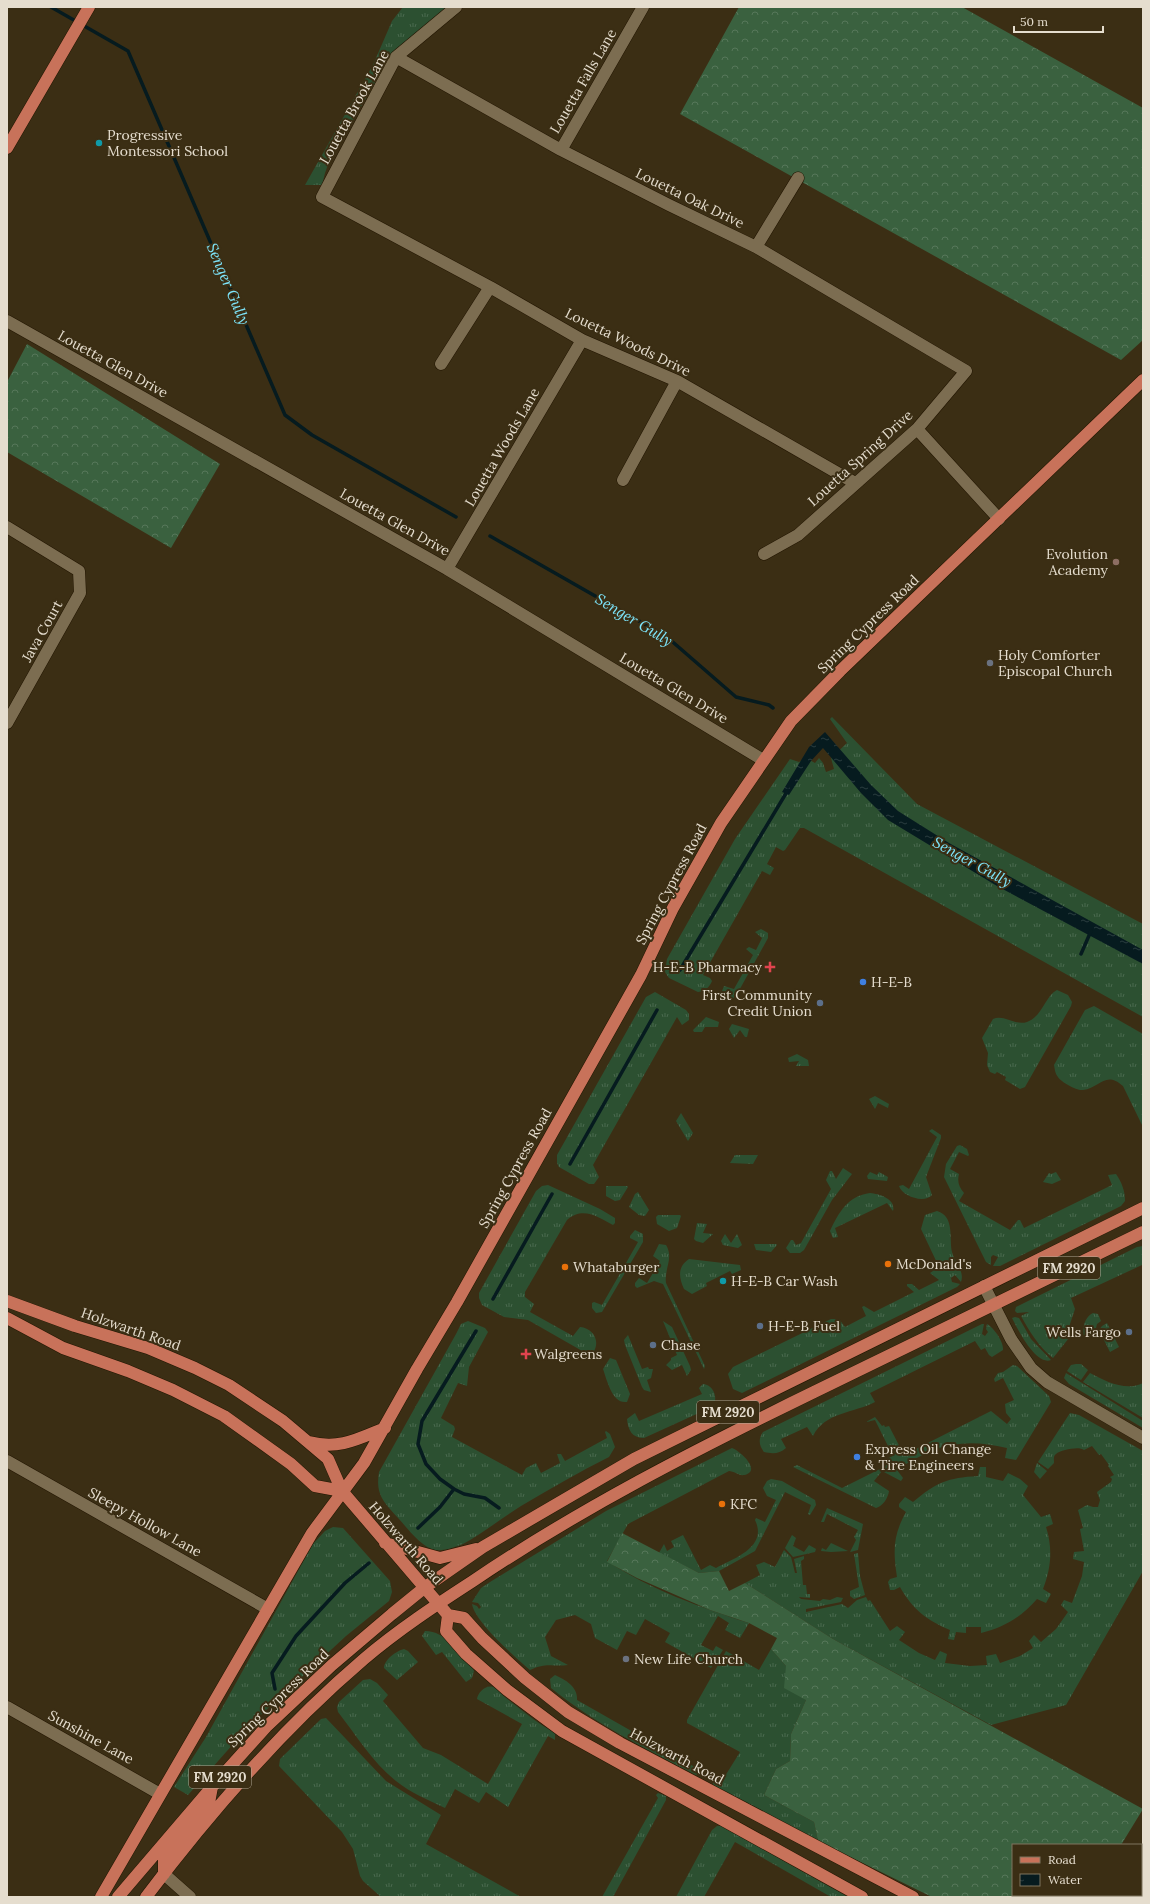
<svg xmlns="http://www.w3.org/2000/svg" width="1150" height="1904" font-family="Lora,serif">
<style>
.grass{fill:url(#grass-tufts)}
.forest{fill:url(#forest-crowns)}
.water{fill:url(#water-ripples)}
.lines{fill:none;stroke-linecap:round;stroke-linejoin:round}
.stream{stroke:#061b1f;stroke-width:3.5}
.minor-casing{stroke:#221500;stroke-width:13}
.major-casing{stroke:#221500;stroke-width:13}
.minor{stroke:#7c6d51;stroke-width:12}
.major{stroke:#c8725a;stroke-width:12}
.culture-dot{fill:#0f9aa8;stroke:#3b2e14;stroke-width:1.5}
.education-dot{fill:#8d6e63;stroke:#3b2e14;stroke-width:1.5}
.worship-dot{fill:#6b7280;stroke:#3b2e14;stroke-width:1.5}
.health-dot{fill:#e0444e;stroke:#3b2e14;stroke-width:1.5}
.shop-dot{fill:#3f7fe0;stroke:#3b2e14;stroke-width:1.5}
.service-dot{fill:#5c6f8a;stroke:#3b2e14;stroke-width:1.5}
.food-dot{fill:#e8710a;stroke:#3b2e14;stroke-width:1.5}
.labels{text-anchor:middle;stroke-width:4;stroke-linejoin:round;paint-order:stroke}
.shield{fill:#3b2e14;stroke:#b2a896;stroke-width:1}
.shield-label{font-size:13px;font-weight:bold;fill:#e5ddce}
.street-label{font-size:14px;fill:#e5ddce;stroke:#3b2e14}
.poi-label{font-size:14px;fill:#e5ddce;stroke:#3b2e14;text-anchor:start}
.water-label{font-size:15px;font-style:italic;fill:#7de5fb;stroke:#3b2e14}
</style>
<defs>
<pattern id="grass-tufts" width="24" height="20" patternUnits="userSpaceOnUse"><rect width="24" height="20" fill="#2c5031"/><path d="M3 7l-1-3M5 7V3M7 7l1-3M15 17l-1-3M17 17v-4M19 17l1-3" fill="none" stroke="#4a694e"/></pattern>
<pattern id="forest-crowns" width="20" height="18" patternUnits="userSpaceOnUse"><rect width="20" height="18" fill="#3a613f"/><path d="M2 6a3 3 0 1 1 6 0M12 15a3 3 0 1 1 6 0" fill="none" stroke="#56775a"/></pattern>
<pattern id="water-ripples" width="26" height="14" patternUnits="userSpaceOnUse"><rect width="26" height="14" fill="#061b1f"/><path d="M2 4q2-2 4 0t4 0M15 11q2-2 4 0t4 0" fill="none" stroke="#2a3c3e"/></pattern>
</defs>
<rect width="100%" height="100%" fill="#3b2e14"/>
<path class="grass" d="M403 7H447L398 48 388 61 330 159 325 173 322 185H305L373 65 392 21Z
M832 717 917 804 1143 924V1017L804 828H800L785 850 783 851 776 847 767 864 774 868 770 875 762 871 703 975 710 978 712 981C709 988 705 991 698 992L669 978 665 972 667 959 735 839 790 759 799 762 806 758 815 763 819 758 823 763 826 772 834 769 831 758 847 743 830 719Z
M761 929 768 933V938L736 996 732 999 727 998 722 991 724 986 734 989 753 955 746 949 749 947 756 950 762 938 755 932Z
M1057 990 1068 995 1072 1002 1071 1006 1025 1087 1020 1089 1005 1080 1006 1077 997 1072 995 1074 990 1072 987 1065 988 1053 982 1038 993 1019C1004 1014 1015 1026 1027 1022 1043 1016 1045 996 1057 990Z
M655 992 686 1010 689 1014V1020L682 1025 677 1017 593 1165 599 1177 594 1184H589L559 1167 557 1163V1155L646 997Z
M1094 1006 1143 1034V1127L1123 1086C1105 1070 1100 1088 1083 1090 1077 1091 1061 1082 1058 1077 1055 1073 1055 1070 1054 1065L1085 1010Z
M706 1017 719 1022 718 1027H705L702 1032H694L693 1030Z
M732 1024 749 1029 747 1037H745L740 1030 734 1038 729 1029Z
M797 1054 808 1060 809 1066H796L799 1061 789 1062 788 1058Z
M875 1096 889 1104 888 1108 878 1103 875 1109 869 1099Z
M681 1113 693 1133 688 1141 676 1121Z
M932 1129 941 1135V1138L926 1177 932 1195C924 1204 902 1196 899 1186L903 1185 909 1189 937 1137 929 1131Z
M960 1145 967 1149 969 1155 968 1156 959 1152 950 1169 959 1174C957 1182 959 1187 964 1193L959 1201 1010 1230 1018 1220H1020L1024 1228 1112 1185 1108 1175 1116 1174C1122 1183 1125 1191 1125 1201L1121 1206 1000 1266H993L998 1257 993 1255 991 1257V1265L986 1262 944 1177 946 1164 957 1146Z
M735 1155H758L753 1164 730 1163Z
M843 1168 852 1174 832 1200 804 1250 800 1253H790L786 1248 791 1240H793L796 1245 801 1243 831 1189 826 1180 830 1171H832L836 1179Z
M870 1172 877 1175 879 1172 888 1177 887 1181 868 1179 867 1176Z
M1056 1172 1061 1180 1052 1184 1043 1182 1049 1173 1051 1174Z
M548 1185 600 1209 615 1218V1223L613 1225C598 1217 583 1206 567 1220L525 1292V1297L534 1304 530 1312 573 1336 580 1327C593 1328 601 1341 593 1353L584 1352 528 1320 504 1317 482 1305 479 1298V1293L536 1191 542 1186Z
M606 1186H627L628 1187 620 1200 615 1201 606 1196Z
M638 1192 649 1210 645 1216 639 1215 629 1207 635 1194Z
M870 1193C880 1194 896 1199 893 1211L887 1203 835 1228 838 1237 833 1238 830 1231C839 1212 848 1196 870 1193Z
M937 1211C955 1216 949 1239 952 1252 954 1262 965 1271 961 1282L955 1275 951 1278 952 1282 960 1284 957 1287 742 1393 733 1389 728 1374 733 1367 831 1319H839L845 1327 866 1316 862 1307 864 1306 874 1312 914 1292 907 1286V1284H912L919 1290 939 1280 930 1273 939 1267 921 1229 925 1215Z
M658 1215H680L681 1216 677 1228 669 1231 657 1224 656 1217Z
M697 1223 707 1224 703 1233 713 1234 703 1243 696 1241 694 1239Z
M635 1230 643 1234V1242L602 1312 596 1313 592 1308V1303L594 1302 602 1305 638 1242 630 1238V1236Z
M725 1234 731 1243 737 1234 742 1245 738 1248 723 1245 721 1241Z
M659 1244 666 1245C674 1258 664 1269 666 1283L705 1366 704 1369 663 1284 654 1281 637 1288 635 1286V1283L639 1278 647 1283 660 1261 653 1256Z
M754 1244H776L777 1245 771 1252 756 1250Z
M1143 1246V1267L1142 1265 1071 1298 1075 1309 1070 1324 1069 1338 1053 1358C1038 1346 1030 1332 1021 1316L1029 1312 1017 1313 1015 1311 1016 1307 1137 1247Z
M689 1259 740 1265 741 1270 732 1274 730 1271 706 1283 707 1286 692 1294 684 1289C679 1278 677 1267 689 1259Z
M1093 1313 1098 1314 1101 1321 1097 1324 1095 1332 1084 1336C1082 1327 1085 1317 1093 1313Z
M1015 1317 1019 1318 1031 1339 1051 1360C1036 1366 1018 1330 1012 1318Z
M468 1321 485 1328 488 1332 469 1367 467 1386 458 1383 441 1418 454 1426 455 1429 452 1437 522 1475 526 1468 536 1463 541 1473 560 1463 557 1454H561L565 1461 607 1438 605 1432 606 1431 610 1434 615 1447 609 1457C579 1472 550 1489 521 1506 502 1518 483 1533 463 1544 455 1547 445 1551 436 1550 422 1548 408 1529 399 1519 385 1503 375 1496 379 1472L456 1334 461 1324Z
M663 1321 672 1327 690 1366 691 1370 687 1376 682 1365 672 1370 666 1365 671 1360V1358L677 1355Z
M1107 1323 1119 1347 1110 1352 1099 1330 1102 1326Z
M982 1324H984L982 1334 985 1336 988 1332 986 1329 987 1324C994 1328 1004 1342 1003 1350L992 1357 989 1355 985 1348 981 1350 975 1341 870 1393 875 1402C854 1413 825 1412 813 1436L807 1427 781 1439 786 1448C779 1454 773 1454 764 1452 759 1446 758 1439 763 1432Z
M628 1335 642 1369 648 1367 649 1369H653L651 1378 647 1380 651 1392 644 1390 642 1387 625 1345 624 1340Z
M610 1358 616 1360 630 1394 627 1402C612 1404 607 1380 603 1369Z
M1076 1364H1081L1088 1370 1081 1380 1067 1371 1071 1365Z
M1013 1365 1017 1366 1049 1396 1051 1402 1016 1460 1005 1458 1007 1448C962 1437 934 1445 897 1470L903 1478 901 1481 882 1471 874 1481 889 1491C888 1498 883 1506 876 1508L793 1467 797 1465 842 1488 886 1466 884 1460 893 1456 875 1420 866 1422 875 1417 882 1426 884 1425 885 1427 889 1426 904 1455 991 1411 1007 1424 1011 1419 1006 1413 1005 1404 1014 1400 1003 1378 995 1382 994 1379 998 1373 1003 1372Z
M1066 1373 1143 1421V1428L1069 1384 1064 1378Z
M1090 1373C1105 1381 1126 1392 1143 1383V1418L1083 1382Z
M703 1384C714 1385 719 1399 712 1407L644 1438C632 1438 628 1430 627 1419L635 1413 639 1421 702 1394 699 1388Z
M1070 1413 1079 1415 1143 1451V1571L1066 1705 991 1725 833 1639 745 1583 760 1575 756 1565 764 1562 775 1567 784 1550 791 1557 795 1573H797L794 1559 804 1556V1559L801 1561 803 1585H806L807 1594H810V1598L799 1597 801 1599 820 1601 823 1599 830 1600 837 1597 843 1598 841 1602 806 1609V1612L842 1604 848 1608 857 1600 866 1597 868 1601 870 1600 890 1631 897 1626 905 1632 899 1640 919 1653 935 1660 940 1651 947 1654 945 1663 970 1666 987 1665 986 1656 996 1654 1000 1663 1020 1656 1033 1648 1029 1641 1034 1635 1041 1642 1056 1629 1068 1612 1061 1605 1064 1600 1072 1603 1082 1576 1084 1562 1073 1559 1074 1552 1084 1551 1080 1529 1083 1528 1078 1510 1087 1505 1093 1507H1098L1100 1500 1097 1492 1111 1482 1112 1479 1110 1477 1114 1475 1108 1466 1109 1465 1101 1454 1099 1455 1092 1446 1084 1450C1079 1446 1061 1450 1056 1454 1053 1456 1054 1460 1054 1463L1048 1469 1038 1462Z
M732 1448C739 1450 763 1471 744 1475 739 1476 734 1471 729 1471L628 1524 607 1561C649 1589 702 1608 749 1623L740 1638 725 1630 729 1623 718 1616 701 1645 713 1651 716 1646 723 1650 711 1668 665 1642 670 1633 645 1619 636 1635 627 1631 617 1650 595 1638 591 1624 575 1615 556 1620 545 1637 551 1656 568 1665C551 1667 547 1662 530 1670 515 1657 475 1622 472 1604L477 1606 479 1609 481 1607 478 1603 472 1602 481 1588 490 1582 606 1511Z
M1037 1463 1047 1471 1040 1479 1034 1472Z
M980 1467H986V1477L1003 1481 1008 1473 1020 1479 1028 1486 1023 1495 1041 1517 1050 1514 1053 1524 1046 1527C1053 1549 1051 1568 1043 1589L1051 1594 1046 1603 1037 1599C1021 1617 1005 1627 981 1633V1627H966V1633L956 1632 954 1640 948 1639 950 1630C928 1621 912 1609 900 1587L894 1590H890L888 1582 890 1579 897 1577C893 1551 893 1535 906 1512L899 1507V1504L905 1497 913 1502C937 1482 947 1478 978 1476Z
M771 1479 782 1481 815 1500 816 1505 810 1515 808 1514 811 1505 785 1492 755 1551 719 1571 699 1573 659 1553 664 1544 667 1551 674 1547 671 1541 683 1535 701 1570 710 1565 716 1568C735 1558 768 1547 755 1520L756 1518 765 1522 776 1500 767 1496 763 1488 767 1481Z
M827 1508 863 1524 858 1550 850 1552 856 1540 854 1537 858 1530 827 1514 824 1522H821Z
M333 1527 343 1528 390 1581 392 1592 389 1601 346 1636 250 1725 188 1795 174 1787 206 1737 313 1544 325 1531Z
M792 1535 796 1538 793 1546 804 1552 809 1545 816 1549 815 1552 793 1557 785 1548Z
M831 1543 848 1551 831 1552 821 1551 822 1548 826 1550Z
M858 1553 860 1576 865 1595 854 1599 850 1596V1591L859 1587 854 1554Z
M425 1631C446 1631 459 1653 472 1667L474 1671 472 1678 466 1682 442 1652 436 1655 422 1636Z
M404 1649 408 1651 418 1662 397 1680 384 1668C384 1660 396 1651 404 1649Z
M771 1649 786 1666 806 1700 791 1734 790 1761 776 1769 764 1795 814 1822 818 1841 717 1788 713 1784V1777L722 1781 740 1752 687 1723V1720L726 1651 759 1670Z
M555 1675C566 1680 578 1687 577 1700L700 1770 701 1772 696 1775C646 1749 594 1723 551 1688L550 1679Z
M370 1679 377 1683 388 1695 383 1701 423 1748 441 1755 488 1784 522 1724 477 1699C478 1692 487 1683 495 1688 499 1690 502 1695 506 1698 522 1710 538 1724 555 1733V1740L548 1736 508 1807 486 1792 479 1803 455 1789 445 1808C428 1800 411 1793 396 1781 373 1763 356 1735 338 1712L337 1707 339 1702 363 1680Z
M326 1718 386 1781 441 1815 426 1844 521 1897H381L363 1881 360 1876 353 1849 342 1832 279 1766 280 1759 321 1719Z
M658 1793 666 1796V1800L613 1897H602L658 1798 656 1795Z
M717 1826H721L848 1897H831L735 1842 704 1897H676L712 1830Z"/>
<path class="forest" d="M739 7H962L1143 108V340L1121 360 680 114Z
M27 344 220 464 171 548 7 452V382Z
M622 1533 699 1573 719 1571 729 1591 745 1583 833 1639 1143 1809 1121 1845H1013V1895H1090L1089 1897H932L818 1841 814 1822 764 1795 776 1769 790 1761 791 1734 806 1700 784 1688 786 1666 771 1649 777 1638 749 1623 710 1610 637 1578 607 1562Z"/>
<path class="water" d="M825 732 871 785 898 811 949 843 1143 950V964L997 886 888 820 861 793 823 748 811 761 789 795 782 792 809 747Z"/>
<g class="lines">
<path class="stream" d="M51 7 128 51 285 415 312 435 456 517
M490 536 667 637 736 697 769 705 773 708
M1081 954 1091 931
M680 970 788 790
M570 1164 657 1010
M493 1299 552 1194
M476 1331 422 1421 418 1444 426 1464 440 1479 454 1489 464 1494 485 1498 499 1508
M418 1528 440 1507 454 1489
M275 1689 272 1673 296 1636 345 1583 369 1563"/>
<defs>
<path id="minor" d="M456 7 396 57 322 197 490 287 582 340 677 381 855 483
M396 57 561 150 669 205 756 247 966 371 917 429 798 535 764 554
M561 150 643 7
M756 247 798 178
M7 321 447 569 763 760
M441 364 490 287
M917 429 999 519
M623 480 677 381
M7 527 79 571 80 593 7 723
M447 569 582 340
M984 1286 1011 1339 1031 1368 1047 1382 1143 1438
M7 1461 268 1609
M7 1707 160 1794
M164 1874 190 1897"/>
<path id="major" d="M7 148 89 7
M7 1301 75 1326 148 1348 195 1368 229 1385 283 1421 328 1459 342 1491 448 1615 464 1618 482 1638 525 1678 568 1712 620 1743 913 1897
M7 1318 63 1348 128 1371 173 1390 224 1416 291 1464 315 1486 342 1491
M309 1442C339 1450 358 1439 385 1428
M385 1543 440 1558 476 1549
M448 1615 446 1631 466 1654 507 1690 562 1731 862 1897
M164 1874V1857L209 1803 212 1787
M101 1897 312 1533 364 1463 417 1369 457 1302 641 975 673 908 721 823 791 721 840 671 1143 380
M118 1897 212 1787 266 1727 332 1665 392 1614 424 1588 483 1547 634 1459 1143 1208
M146 1897C211 1811 282 1729 364 1659 398 1630 436 1605 473 1581 581 1508 697 1449 814 1392 924 1339 1034 1286 1143 1232"/>
</defs>
<use href="#minor" class="minor-casing"/>
<use href="#major" class="major-casing"/>
<use href="#minor" class="minor"/>
<use href="#major" class="major"/>
</g>
<g class="culture-dot">
<circle cx="99" cy="143" r="4"/>
<circle cx="723" cy="1281" r="4"/>
</g>
<circle class="education-dot" cx="1116" cy="562" r="4"/>
<g class="worship-dot">
<circle cx="990" cy="663" r="4"/>
<circle cx="626" cy="1659" r="4"/>
</g>
<g class="health-dot">
<path d="M768 961h4v4h4v4h-4v4h-4v-4h-4v-4h4z"/>
<path d="M524 1348h4v4h4v4h-4v4h-4v-4h-4v-4h4z"/>
</g>
<g class="shop-dot">
<circle cx="863" cy="982" r="4"/>
<circle cx="857" cy="1457" r="4"/>
</g>
<g class="service-dot">
<circle cx="820" cy="1003" r="4"/>
<circle cx="760" cy="1326" r="4"/>
<circle cx="1129" cy="1332" r="4"/>
<circle cx="653" cy="1345" r="4"/>
</g>
<g class="food-dot">
<circle cx="888" cy="1264" r="4"/>
<circle cx="565" cy="1267" r="4"/>
<circle cx="722" cy="1504" r="4"/>
</g>
<g class="labels">
<g class="shield">
<rect x="1038" y="1257" width="62" height="22" rx="3"/>
<rect x="697" y="1401" width="62" height="22" rx="3"/>
<rect x="189" y="1766" width="62" height="22" rx="3"/>
</g>
<g class="shield-label">
<text x="1069" y="1273">FM 2920</text>
<text x="728" y="1417">FM 2920</text>
<text x="220" y="1782">FM 2920</text>
</g>
<g class="street-label">
<text transform="translate(583 81) rotate(-60)" y="5">Louetta Falls Lane</text>
<text transform="translate(354 107) rotate(-61)" y="5">Louetta Brook Lane</text>
<text transform="translate(690 198) rotate(26)" y="5">Louetta Oak Drive</text>
<text transform="translate(628 342) rotate(26)" y="5">Louetta Woods Drive</text>
<text transform="translate(113 364) rotate(29)" y="5">Louetta Glen Drive</text>
<text transform="translate(502 447) rotate(-60)" y="5">Louetta Woods Lane</text>
<text transform="translate(860 458) rotate(-42)" y="5">Louetta Spring Drive</text>
<text transform="translate(395 522) rotate(29)" y="5">Louetta Glen Drive</text>
<text transform="translate(868 624) rotate(-44)" y="5">Spring Cypress Road</text>
<text transform="translate(42 631) rotate(-61)" y="5">Java Court</text>
<text transform="translate(674 688) rotate(31)" y="5">Louetta Glen Drive</text>
<text transform="translate(671 884) rotate(-62)" y="5">Spring Cypress Road</text>
<text transform="translate(515 1168) rotate(-61)" y="5">Spring Cypress Road</text>
<text transform="translate(131 1329) rotate(19)" y="5">Holzwarth Road</text>
<text transform="translate(145 1522) rotate(29)" y="5">Sleepy Hollow Lane</text>
<text transform="translate(406 1543) rotate(49)" y="5">Holzwarth Road</text>
<text transform="translate(278 1698) rotate(-44)" y="5">Spring Cypress Road</text>
<text transform="translate(91 1737) rotate(29)" y="5">Sunshine Lane</text>
<text transform="translate(677 1756) rotate(28)" y="5">Holzwarth Road</text>
</g>
<g class="poi-label">
<text x="107" y="140">Progressive<tspan x="107" dy="16">Montessori School</tspan></text>
<text x="1108" y="559" text-anchor="end">Evolution<tspan x="1108" dy="16">Academy</tspan></text>
<text x="998" y="660">Holy Comforter<tspan x="998" dy="16">Episcopal Church</tspan></text>
<text x="762" y="972" text-anchor="end">H-E-B Pharmacy</text>
<text x="871" y="987">H-E-B</text>
<text x="812" y="1000" text-anchor="end">First Community<tspan x="812" dy="16">Credit Union</tspan></text>
<text x="896" y="1269">McDonald's</text>
<text x="573" y="1272">Whataburger</text>
<text x="731" y="1286">H-E-B Car Wash</text>
<text x="768" y="1331">H-E-B Fuel</text>
<text x="1121" y="1337" text-anchor="end">Wells Fargo</text>
<text x="661" y="1350">Chase</text>
<text x="534" y="1359">Walgreens</text>
<text x="865" y="1454">Express Oil Change<tspan x="865" dy="16">&amp; Tire Engineers</tspan></text>
<text x="730" y="1509">KFC</text>
<text x="634" y="1664">New Life Church</text>
</g>
<g class="water-label">
<text transform="translate(228 284) rotate(67)" y="5">Senger Gully</text>
<text transform="translate(634 620) rotate(31)" y="5">Senger Gully</text>
<text transform="translate(972 862) rotate(29)" y="5">Senger Gully</text>
</g>
</g>
<rect width="1150" height="1904" fill="none" stroke="#e5ddce" stroke-width="16"/>
<rect x="1012" y="1844" width="130" height="52" fill="#3b2e14" stroke="#7f745e"/>
<rect x="1020" y="1857" width="20" height="6" fill="#c8725a" stroke="#7f745e"/>
<text x="1048" y="1864" font-size="12" fill="#e5ddce">Road</text>
<rect x="1020" y="1874" width="20" height="12" fill="url(#water-ripples)" stroke="#7f745e"/>
<text x="1048" y="1884" font-size="12" fill="#e5ddce">Water</text>
<path d="M1014 26v6h89v-6" fill="none" stroke="#e5ddce" stroke-width="2"/>
<text x="1020" y="26" font-size="12" fill="#e5ddce" stroke="#3b2e14" stroke-width="3" paint-order="stroke">50 m</text>
</svg>
